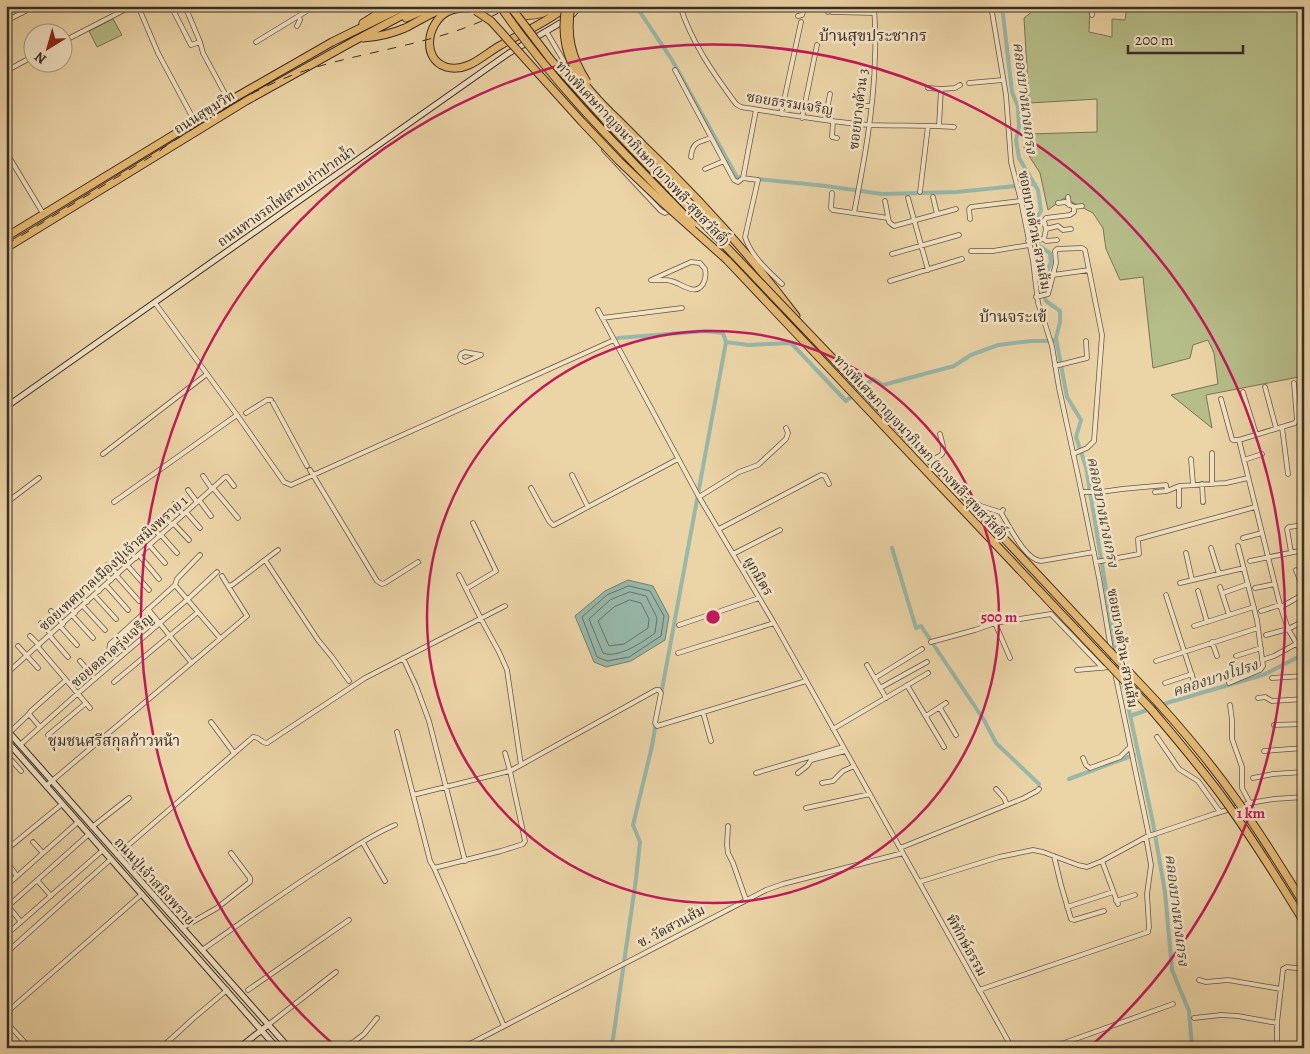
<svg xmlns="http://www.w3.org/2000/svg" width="1310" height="1054" font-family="Alegreya,'Noto Serif Thai',serif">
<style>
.green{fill:#b5bd88;stroke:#777458}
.water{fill:#98b8aa;stroke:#728076}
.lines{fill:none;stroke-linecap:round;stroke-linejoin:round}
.shore{stroke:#687268;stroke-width:1}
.canal{stroke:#98b8aa;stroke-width:4}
.street-casing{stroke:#665647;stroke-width:5.5}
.secondary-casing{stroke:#392c27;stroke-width:7}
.highway-casing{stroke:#392c27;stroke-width:9}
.street{stroke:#f2e3c5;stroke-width:4}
.secondary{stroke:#f2e3c5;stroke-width:5}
.highway{stroke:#e6ba73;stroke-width:7}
.rail{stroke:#392c27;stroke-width:1;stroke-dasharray:9 9;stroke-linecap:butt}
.highway-bridge-casing{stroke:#392c27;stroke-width:9;stroke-linecap:butt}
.highway-bridge{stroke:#e6ba73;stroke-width:7}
.ring{fill:none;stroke:#c2185b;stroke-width:2.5}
.labels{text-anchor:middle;stroke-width:5;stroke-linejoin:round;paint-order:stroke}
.street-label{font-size:14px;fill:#392c27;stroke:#f2e3c5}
.water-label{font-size:15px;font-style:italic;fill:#4c4841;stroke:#f2e3c5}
.neighbourhood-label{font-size:15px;fill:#392c27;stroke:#f2e3c5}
.quarter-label{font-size:16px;fill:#392c27;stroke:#f2e3c5}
.centre{fill:#c2185b;stroke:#f2e3c5;stroke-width:2.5}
.ring-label{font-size:15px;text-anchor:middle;font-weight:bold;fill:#c2185b;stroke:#f2e3c5;stroke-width:5;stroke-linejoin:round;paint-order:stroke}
</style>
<rect width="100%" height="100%" fill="#ebd4a6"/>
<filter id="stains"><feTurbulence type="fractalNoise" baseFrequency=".004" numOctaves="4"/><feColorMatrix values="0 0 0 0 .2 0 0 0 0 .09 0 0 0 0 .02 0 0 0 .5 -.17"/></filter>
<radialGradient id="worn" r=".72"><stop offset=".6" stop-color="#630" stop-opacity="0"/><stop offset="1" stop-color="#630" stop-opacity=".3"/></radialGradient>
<path class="green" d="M1039 6H1090L1089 32 1112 37V19L1125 20 1127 6H1304V487L1299 377 1206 395 1212 428 1171 395 1218 384 1214 353 1208 340 1193 345 1190 358 1153 368 1143 277 1120 280 1106 249 1103 228 1093 213 1064 198 1048 210 1040 173 1024 148 1027 134 1097 132V99L1029 103 1024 18Z
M113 19 122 35 97 47 89 31Z"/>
<path class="water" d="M628 580 653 586 669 616 665 640 631 661 606 667 594 662 575 616 605 591Z"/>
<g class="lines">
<path class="shore" d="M629 586 650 591 664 616 661 636 629 657 607 661 597 657 582 617 607 595Z
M630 592 646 596 657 618 655 633C643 642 618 659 603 653L589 619 610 600Z
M630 600 641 603 649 619 648 628 624 644 609 646 598 621 614 607Z"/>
<path class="canal" d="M597 6H628
M636 6 672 60 737 177 744 178
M1002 6 1012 92 1018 107 1019 127 1016 140 1019 158 1038 190 1041 211 1032 225 1035 243 1050 253 1051 263 1041 283 1046 301 1060 311V322L1056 338 1067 397 1081 420 1076 437 1086 467 1115 644 1153 823 1165 892 1172 970 1189 1011 1192 1048
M756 179 826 186 882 194 957 192 1035 184
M618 338 706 331 723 333 726 342 661 695
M726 342 748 345 791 343 846 401 873 379 883 385 954 366 971 355 998 345 1031 341H1047L1056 340
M892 548 916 628 921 626 984 720 996 743 1039 784
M1130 716 1170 702 1263 675 1304 654
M1069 779 1134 755
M609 1048 613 1039 636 879 640 842 633 825 652 746 656 722"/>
<defs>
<path id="street" d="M17 6 22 13
M138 6 158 53 195 122
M171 6 191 45 200 42
M185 6 200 42 203 53 229 101
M680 6C692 43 713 73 736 104L741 107C784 114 826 122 870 125 898 126 926 125 954 127
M991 6 1006 95 1011 162 1021 201 1033 261 1038 303 1046 327 1052 346 1059 388 1079 480 1099 578 1114 667
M828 12V6
M832 12 874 13
M1092 15 1093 6
M798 16 802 15 805 6
M6 21 35 6
M297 26 300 20 299 16
M546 31 577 83 583 90
M62 42 132 6
M256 42 315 6
M675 70 734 180 738 182 743 178 758 180 745 237C751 256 768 271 782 284
M6 71 32 57
M969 83 1003 80
M928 88 941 89
M781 114 801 22
M802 118 817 45
M825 120 830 94
M833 121 832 137 837 138
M939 126 941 89 955 88 960 85
M853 137 858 108 861 106H871
M604 150 661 211 665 213 671 210 677 202 676 197
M6 152 44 215
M691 157C692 142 699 142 711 138
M705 169 724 161
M743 178 756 110
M920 192 928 126
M832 193 831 208 833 210 888 218
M933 197 937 214
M1068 197 1069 205
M908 198 928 270
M885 201 889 222 894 226 956 209
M1058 203 1065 202 1074 207
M854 213C864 162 874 109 875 56 876 40 875 23 874 6
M970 219 969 209 971 207 1021 201
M1046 229 1058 226 1063 230 1071 229
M1044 239 1046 241 1057 240
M1028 241 1044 239 1046 229 1044 221 1046 218 1070 215 1074 212V207L1082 206
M971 251H993L1029 245
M892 254 959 235
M691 262 700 263 705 269C706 274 706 279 703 284 695 297 681 283 671 281 665 279 658 281 651 280Z
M890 281 962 259
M1036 297 1048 294 1053 275
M155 303 237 415 284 482 291 485 614 340
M598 310 699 497 774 623 1012 1048
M602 318 682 308
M465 352 481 355 465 362 461 360 460 357 461 354Z
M1055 366 1087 358 1086 341
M1294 383 1297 420 1295 423 1239 440 1280 605 1288 629 1304 656
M1265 387 1276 428
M1243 392 1256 434
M1221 399 1232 439 1233 440H1239
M273 403 307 466
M246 413 267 400H271
M1282 427 1288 474
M1212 453V484
M103 454 207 374
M1073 454 1087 448 1094 441 1102 335 1085 250 1082 248 1057 249 1055 251 1056 263 1053 275 1089 270
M1191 459 1193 484
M1244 460 1262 454
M935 462 934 459C936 457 939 457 941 455 946 451 941 440 940 434
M310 470 377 581 382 584 385 583 418 562
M572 475 588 507
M203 476 212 489
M1202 484 1203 502
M1179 486V506
M213 488 238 518
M531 488 549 521 553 525H554L678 459
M188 490 197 502
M1082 492H1101L1122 489 1166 485 1167 491 1179 486 1226 483 1248 478
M1155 492 1167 491
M699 497 739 472 758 465 786 439 788 433 786 428
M199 500 211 516
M973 501 981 506 1000 512
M114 502 237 415
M6 503 39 478
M174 504 183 514
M1003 510 1001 513C1009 525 1025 560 1041 561L1094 552
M186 512 200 528
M165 517 172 525
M174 524 189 540
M719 529 821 475 825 476 829 484
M155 530 160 536
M161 535 177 553
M1243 538 1262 533
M150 546 165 563
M1211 548 1219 574
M128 551 136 558
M1291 552 1287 529 1289 527 1304 525
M1186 553 1192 580
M733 554 780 530
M139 555 159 579
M265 560 318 640 332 657 349 681
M1250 561 1304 550
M1096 562 1139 554 1138 539 1255 507
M107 565 118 574
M127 565 149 590
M1296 570 1304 591
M102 571 111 580
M116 575 139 601
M459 575 481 619 499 652 507 670 521 765
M222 576 228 586
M1180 583 1244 568
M92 584 99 591
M106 585 128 610
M175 585 220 638
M1220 587 1229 615
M1255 588 1275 584
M466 589 496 571 473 523
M1198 591 1207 622
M1223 593 1248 584
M78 594 87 602
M94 595 116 619
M1166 595 1196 688
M67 605 75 613
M83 606 105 630
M1281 607 1304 594
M148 609 191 662
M51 611 63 624
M1261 611 1280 605
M72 615 93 638
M41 623 51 634
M995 623 1010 658
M679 625 759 598
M60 626 77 645
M1194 626 1254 607
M1266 635 1288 629 1304 621
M30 636 39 645
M50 636 68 657
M931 642 975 630 995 623 1051 614 1103 668
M1212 642 1217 656
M18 646 38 668
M38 647 90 708
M678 653 774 623
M1236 656 1261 648
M403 658 416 686 429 721 465 861
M117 660C111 655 108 652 110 644L175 585 177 579 200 555
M1262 660 1274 656 1296 644
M80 661 95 679
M1156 661 1258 628
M867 665 886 698
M1077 670 1111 667
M1115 673 1149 836
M6 674 225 477H227L234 486
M875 678 922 649
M1272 678 1304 676
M114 682 198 612
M1165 683 1192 674
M1229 683 1260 670 1263 666 1257 620 1238 546
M907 685 944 747
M880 688 927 662
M1258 698 1265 697 1272 701 1304 699
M1230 705 1232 720V739L1242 767V788L1250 803
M940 708 956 735
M703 712 711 741
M29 714 40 727
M926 716 946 703
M211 722 234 753
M1274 725 1304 724
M833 729 928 673
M397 732 430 861 434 868 504 1026
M9 733 28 715 31 711 66 680
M48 735 86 703
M1157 737 1179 769 1198 781 1220 812
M20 745 77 694 188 599 217 572
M1264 751 1304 748
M6 754 21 771
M1083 758 1086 765 1090 768 1120 757 1130 747
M756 773 843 747
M798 773 807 766 811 760 845 751
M1253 778 1273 774 1304 772
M822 783 833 781 843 771 854 766
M46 786 247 616 228 586 232 585 278 550
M996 789 1004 798 1007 805
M413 795 510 771 656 690H659L661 693 655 723 657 726 806 681
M806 808 870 794
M728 826 727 845 728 853 733 863 746 900
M92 827 129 798
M33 842 43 853
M363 843 385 881
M900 848 1024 798 1037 791 1039 789
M6 850 62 804
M117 855 253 737C259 736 261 743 267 743L365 678 505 606
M1054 856 1061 885 1071 919 1074 920 1104 911
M1102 861 1118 904
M9 865 17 876
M434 868 501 851 520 845 523 844 525 841 510 771 505 753
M37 880 51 896
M919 882 999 857 1033 850 1043 852 1078 865 1087 867 1102 861 1146 837 1214 814 1250 803 1274 799 1304 797
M6 886 78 822
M1116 901 1135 895
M8 906 21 922
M1067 907 1113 892
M6 908 89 834
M182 928 217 908 250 882V878L231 853
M6 935 103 850
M202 950C245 920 288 889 332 861 353 848 373 834 395 825
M6 953 111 859
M1199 980 1206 982 1228 980 1281 989
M248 990 349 920
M979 990 1148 932 1149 927 1147 894 1151 865 1146 837
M6 1013 142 894
M1194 1018 1221 1015 1238 1016 1277 1023V1048
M6 1022 30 1048
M1277 1023 1283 969 1287 967 1304 969
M268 1025 336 972
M161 1048 195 1017 227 990
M344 1048 355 1041 364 1034 377 1018
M462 1048 766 890 783 884 903 853
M1050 1048 1173 1004"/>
<path id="secondary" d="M6 407 509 53 562 22 571 16 580 6
M6 729 289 1048
M6 740 277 1048
M239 1048 268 1025"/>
<path id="highway" d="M527 6H542
M469 8C461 8 454 8 447 12 427 23 421 59 446 67 453 69 462 68 469 65 480 60 490 51 501 45 523 32 548 22 567 6
M500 8C519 18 539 18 557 6
M406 18 433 6
M363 23 390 6
M363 38C378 37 391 34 405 28 420 21 434 10 451 6
M643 145C699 198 750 255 796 316
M6 237 229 101 332 42 405 6
M6 248 246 101 352 42 420 6
M727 260 778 314"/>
</defs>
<use href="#street" class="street-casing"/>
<use href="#secondary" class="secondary-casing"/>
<use href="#highway" class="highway-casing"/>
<use href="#street" class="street"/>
<use href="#secondary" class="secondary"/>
<use href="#highway" class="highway"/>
<path class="rail" d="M6 245 160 151 163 148C208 119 253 88 304 71 373 48 448 44 511 6"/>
<defs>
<path id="highway-bridge" d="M500 6C555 86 625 154 693 224
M510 6 551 60 605 120 967 499 1159 704C1186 734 1212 765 1236 799 1260 833 1282 868 1304 904
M566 6C557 54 578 80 610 112 622 123 632 134 643 145
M571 6C566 35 571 57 587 82
M476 11 491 21 582 122 619 161 663 203 727 260
M778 314 1151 709C1177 740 1203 770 1226 802 1254 841 1279 881 1304 922"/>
</defs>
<use href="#highway-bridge" class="highway-bridge-casing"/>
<use href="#highway-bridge" class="highway-bridge"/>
</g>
<g class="ring">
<circle cx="713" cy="617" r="286"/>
<path d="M334 1045A572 572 0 1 1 1092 1045"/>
</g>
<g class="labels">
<g class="street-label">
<text transform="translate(790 103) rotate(9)" y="5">ซอยธรรมเจริญ</text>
<text transform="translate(858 109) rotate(-83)" y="5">ซอยบางด้วน 3</text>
<text transform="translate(204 112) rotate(-32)" y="5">ถนนสุขุมวิท</text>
<text transform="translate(643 153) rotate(47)" y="5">ทางพิเศษกาญจนาภิเษก (บางพลี-สุขสวัสดิ์)</text>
<text transform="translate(286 196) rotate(-35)" y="5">ถนนทางรถไฟสายเก่าปากน้ำ</text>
<text transform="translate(1035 230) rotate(79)" y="5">ซอยบางด้วน-สวนส้ม</text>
<text transform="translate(921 447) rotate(47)" y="5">ทางพิเศษกาญจนาภิเษก (บางพลี-สุขสวัสดิ์)</text>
<text transform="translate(113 563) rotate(-42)" y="5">ซอยเทศบาลเมืองปู่เจ้าสมิงพราย 1</text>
<text transform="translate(759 576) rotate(60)" y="5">ผูกมิตร</text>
<text transform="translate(1123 648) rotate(80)" y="5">ซอยบางด้วน-สวนส้ม</text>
<text transform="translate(112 650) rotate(-41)" y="5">ซอยตลาดรุ่งเจริญ</text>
<text transform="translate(155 881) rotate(48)" y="5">ถนนปู่เจ้าสมิงพราย</text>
<text transform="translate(671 926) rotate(-28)" y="5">ซ. วัดสวนส้ม</text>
<text transform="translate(967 945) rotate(61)" y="5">พิทักษ์ธรรม</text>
</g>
<g class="water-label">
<text transform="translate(1025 98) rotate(83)" y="5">คลองบางนางเกรง</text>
<text transform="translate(1103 512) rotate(79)" y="5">คลองบางนางเกรง</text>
<text transform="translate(1215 678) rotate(-18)" y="5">คลองบางโปรง</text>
<text transform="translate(1177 910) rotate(83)" y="5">คลองบางนางเกรง</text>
</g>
<g class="neighbourhood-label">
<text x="114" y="746">ชุมชนศรีสกุลก้าวหน้า</text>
</g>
<g class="quarter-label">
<text x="873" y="41">บ้านสุขประชากร</text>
<text x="1013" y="322">บ้านจระเข้</text>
</g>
</g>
<circle cx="713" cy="617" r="8" class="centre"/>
<g class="ring-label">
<text x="999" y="622">500 m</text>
<text x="1251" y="818">1 km</text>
</g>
<rect width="1310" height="1054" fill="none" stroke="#ebd4a6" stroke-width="25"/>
<rect x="8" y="8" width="1295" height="1039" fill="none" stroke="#392c27" stroke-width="2.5"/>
<rect x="12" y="12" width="1285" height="1029" fill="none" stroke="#392c27"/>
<g transform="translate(48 48) rotate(217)"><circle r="24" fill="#f2e3c5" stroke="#a89a86"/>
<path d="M0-4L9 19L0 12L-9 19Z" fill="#8f2418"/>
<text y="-8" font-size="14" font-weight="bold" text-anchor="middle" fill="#392c27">N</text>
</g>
<path d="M1128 45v8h115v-8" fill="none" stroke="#392c27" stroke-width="2.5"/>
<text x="1135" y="45" font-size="15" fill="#392c27" stroke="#f2e3c5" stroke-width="4" paint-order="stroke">200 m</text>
<rect width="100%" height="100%" filter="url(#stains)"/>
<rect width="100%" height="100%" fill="url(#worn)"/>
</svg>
